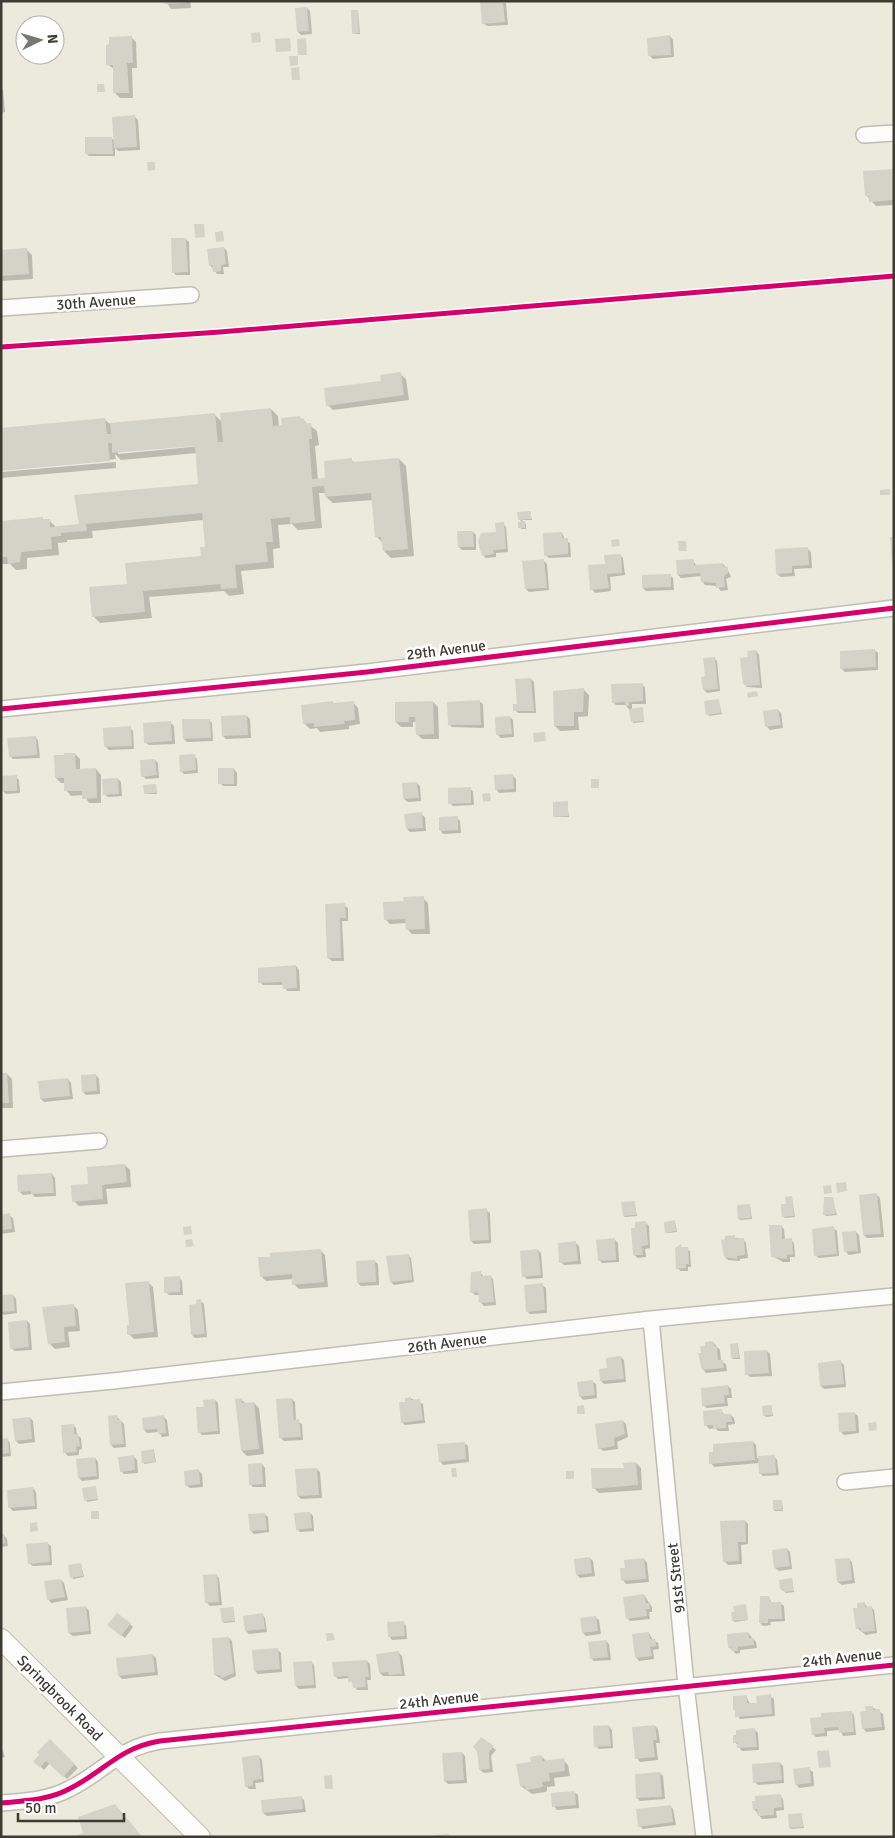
<svg xmlns="http://www.w3.org/2000/svg" width="895" height="1838" font-family="Signika,sans-serif">
<style>
.shadow{fill:#0003;fill-rule:evenodd}
.building{fill:#d4d3c8}
.lines{fill:none;stroke-linecap:round;stroke-linejoin:round}
.minor-casing{stroke:#bfbeb4;stroke-width:18}
.tertiary-casing{stroke:#bfbeb4;stroke-width:22}
.minor{stroke:#fcfcfa;stroke-width:15}
.tertiary{stroke:#fcfcfa;stroke-width:20}
.cycleway-casing{stroke:#fff;stroke-width:8}
.cycleway{stroke:#d6006c;stroke-width:5}
.labels{text-anchor:middle;stroke-width:5;stroke-linejoin:round;paint-order:stroke}
.street-label{font-size:15px;fill:#3d3c33;stroke:#fff}
</style>
<rect width="100%" height="100%" fill="#ebeadd"/>
<path class="shadow" d="M166 1H190L191 8 171 9Z
M486 1 506 3 508 25 487 26 483 23Z
M307 8 310 11 312 34 301 35 298 32Z
M358 11 360 34H355L354 33Z
M670 36 673 40 674 57 653 59 650 56Z
M131 37 136 42 137 68H132L133 98H120L115 93 114 69 107 64Z
M1 88 3 90 5 112 1 113Z
M135 117 138 120 140 150 118 151 115 148V156H89L86 153 112 139 115 141Z
M894 170V205L876 206 866 195Z
M186 239 189 242 190 275H176L173 272Z
M224 248 227 251 229 267H223L224 274H217L210 265Z
M27 250 32 255 33 279 1 281V251Z
M400 374 406 379 409 400 333 410 328 405Z
M271 409 278 416 279 427 300 418 317 431 319 445 315 446 318 480 327 479 351 460 355 463 399 459 406 466 414 556 391 558 384 551 383 543 377 537 373 500 333 503 326 497 325 493H319L322 528 298 530 292 524 278 525 280 548 273 549 274 568 241 571 244 594 229 596 224 591 149 597 152 618 100 623 93 616 128 585 202 557 206 548 203 520 92 531 93 538 67 540V542L58 543 59 555 27 558V569L16 570 10 564H1V514L2 522 49 520 56 527 80 525 200 485 197 453 121 460 115 454 116 459 1 470 105 420 110 424 215 415 222 422ZM201 444V446L118 454V451Z
M116 462V468L1 478V472Z
M530 513 532 520H522L526 524V529H521L523 523 519 519Z
M503 523 506 527 508 552 496 553V557L486 558 483 555Z
M473 532 476 535V550H462L459 547Z
M562 533 565 540 570 543 571 557 549 558 545 555Z
M808 549 811 552 812 568 794 569 795 576 781 577 777 574Z
M620 555 623 558 625 575 610 577 611 591 595 593 592 589 606 565Z
M544 561 547 564 549 590 529 592 526 589Z
M693 561 697 566 723 564 727 568 731 577 726 579 728 590 721 591 717 586 705 585 702 581V576L681 578 678 575Z
M670 575 673 578 674 590 646 591 643 588Z
M874 650 878 653V670L845 672 842 669Z
M756 651 759 655 762 688 747 687 744 684Z
M714 658 717 661 720 691 707 693 704 690Z
M531 679 534 682 536 713H518L515 710Z
M642 684 645 688 646 704H632V710L642 709 644 722 633 723 629 709 625 705H616L613 702Z
M573 690H584L589 695 588 716 578 717 579 730 560 731 555 726Z
M718 700 722 714 709 716 708 714Z
M479 701 483 704 484 728 452 727 449 724Z
M353 702 358 708 360 724 349 726V729L320 732 317 728 310 729 305 724 303 706Z
M433 702 438 707 439 739H422L417 734V722H413V727H401L396 722Z
M778 710 781 713 783 728 770 730 767 727Z
M247 716 250 719 251 738 226 739 223 736Z
M510 717 513 720 514 737 501 738 498 735Z
M209 720 212 723 213 741 187 742 184 739Z
M171 723 174 726 175 744 149 745 145 742Z
M130 728 133 731 134 749 109 750 106 747Z
M35 737 38 740 40 758 13 759 10 756Z
M75 754 80 759V770L96 769 101 775V803H89L84 795 71 796 66 790V783H61L56 778Z
M194 756 197 759 198 773 184 774 181 771Z
M155 760 158 763 159 778 146 779 143 776Z
M234 769 237 773V786H223L220 783Z
M513 776 516 779V792L499 793 496 789Z
M16 777 19 780 20 793 6 794 3 791Z
M118 779 121 782 122 796 108 797 104 794Z
M417 783 420 786 421 801 408 802 404 799Z
M155 785 157 794H145Z
M470 788 473 792 474 805 453 806 450 803Z
M567 803 569 817H556L555 816Z
M421 814 425 817 426 831 410 832 407 829Z
M457 818 460 821 461 833 443 834 440 830Z
M423 898 428 903 430 934H412L407 929V923L390 924 385 919 405 902Z
M344 905 348 908V921H342L344 961H332L328 958 326 906Z
M296 966 299 970 300 991H287L284 985H263L260 982Z
M7 1074 12 1079 13 1108H1V1075Z
M96 1075 99 1079 100 1094 86 1095 83 1092Z
M68 1079 71 1083 73 1099 44 1102 41 1099Z
M125 1165 130 1170 131 1187 106 1189 108 1204 79 1206 74 1201Z
M52 1174 55 1178 56 1196 35 1197 32 1194 23 1195 20 1192Z
M877 1195 880 1198 884 1237 867 1238 864 1235Z
M792 1198 795 1217 785 1218 783 1216Z
M832 1198 837 1215 826 1216 825 1215Z
M634 1203 637 1216 625 1217 624 1216Z
M750 1206 752 1219 740 1220 739 1218Z
M486 1210 490 1213 491 1243 474 1244 471 1241Z
M9 1215 13 1218 15 1232 1 1234V1216Z
M675 1222 677 1232 668 1233 666 1232Z
M646 1223 649 1226 650 1248 645 1249 646 1257 638 1258 634 1255Z
M781 1226 784 1229 785 1240H791L794 1243 795 1257H790V1262H783L772 1256Z
M833 1228 837 1231 839 1256 819 1258 815 1255Z
M856 1232 859 1235 861 1253 849 1255 845 1251Z
M726 1237 743 1239 746 1243 748 1258 740 1259V1261L728 1260 725 1257Z
M615 1240 618 1243 619 1262 602 1263 599 1260Z
M576 1243 579 1246 581 1264 564 1265 561 1262Z
M680 1246 690 1251 691 1267H688V1271H681L677 1268Z
M320 1250 325 1255 328 1287 299 1289 294 1284 293 1279 266 1281 261 1276Z
M538 1250 541 1253 543 1278 527 1279 524 1276Z
M408 1255 411 1258 414 1282 394 1285 391 1282Z
M374 1261 378 1264 379 1285 361 1286 358 1283Z
M480 1272 484 1277 490 1276 493 1279 496 1305 484 1306 481 1303 480 1295H475L472 1292Z
M179 1277 182 1281 183 1295H169L166 1292Z
M148 1282 153 1287 158 1337 134 1339 129 1334 131 1326Z
M542 1285 546 1288 547 1313 530 1314 527 1311Z
M13 1295 16 1299 17 1313 4 1315 1 1312Z
M200 1301 204 1304 207 1337 195 1338 192 1335Z
M73 1305 78 1310 80 1331 68 1332 70 1347 55 1349 50 1344Z
M27 1321 30 1324 32 1350 15 1351 11 1348Z
M713 1342 720 1350 721 1361 726 1364 727 1371 706 1373 703 1369 702 1354Z
M738 1345 740 1359H733L732 1358Z
M767 1351 770 1354 772 1376 750 1377 747 1374Z
M621 1357 624 1360 626 1382 604 1384 601 1381Z
M841 1362 844 1365 846 1387 824 1389 821 1386 819 1364Z
M592 1381 596 1384 597 1398 583 1400 580 1396Z
M728 1386 731 1389 732 1398H727L728 1406 707 1408 703 1405Z
M410 1398 423 1404 425 1423 405 1425 402 1422 406 1403Z
M292 1399 295 1402 296 1421 302 1424 303 1440 284 1441 281 1438Z
M215 1400 218 1403 220 1434 202 1435 199 1432 205 1408Z
M242 1400 246 1404 254 1403 259 1408 264 1454 247 1456 242 1451Z
M771 1407 773 1416 766 1417 764 1415Z
M721 1410 725 1416 731 1415 734 1418 735 1424 728 1425 729 1431H718L715 1428 709 1429 706 1425Z
M854 1413 858 1416 859 1433 844 1435 841 1432Z
M117 1417 124 1424 126 1447 114 1448 111 1445Z
M164 1417 167 1420 169 1436 162 1437 159 1432 147 1433 144 1430Z
M30 1418 33 1421 35 1442 19 1444 16 1441Z
M623 1421 626 1424 628 1437 617 1442 618 1449 603 1451 600 1448Z
M73 1425 76 1428 77 1435 81 1438 82 1449 79 1450V1455L68 1456 65 1453Z
M7 1439 10 1443 11 1456 1 1457V1440Z
M753 1442 756 1445 757 1458 774 1456 777 1460 779 1475 763 1476 760 1473 759 1463 714 1467 711 1463Z
M464 1443 468 1446 469 1462 443 1465 440 1461Z
M154 1451 156 1462 144 1464 143 1462Z
M133 1456 137 1460 138 1473 124 1474 121 1471Z
M95 1458 98 1462 99 1479 82 1481 79 1478Z
M636 1463 641 1468 642 1490 599 1493 594 1488Z
M262 1464 265 1468 266 1487H253L250 1484Z
M317 1469 320 1472 322 1498 301 1499 298 1496Z
M198 1470 202 1474 203 1487 190 1488 186 1485Z
M95 1487 98 1500 87 1502 84 1489Z
M33 1488 36 1492 37 1509 13 1511 10 1508Z
M782 1501 783 1511H775L774 1510Z
M310 1513 313 1516 314 1531 300 1532 297 1529Z
M264 1514 268 1517 269 1532 254 1534 251 1531Z
M745 1521 748 1524V1544L741 1545 742 1564 728 1565 724 1561Z
M4 1535 7 1539 8 1546 1 1547V1536Z
M47 1543 51 1546 52 1565 33 1566 29 1563Z
M787 1549 790 1552 792 1569 779 1571 775 1568Z
M590 1558 593 1561 595 1576 580 1578 577 1575Z
M644 1559 647 1563 649 1582 626 1584 623 1580 626 1569Z
M849 1559 852 1562 855 1583 842 1585 838 1582Z
M81 1564 84 1577 73 1579 69 1566Z
M216 1575 219 1578 222 1605 210 1606 207 1603Z
M61 1580 64 1583 68 1600 51 1603 48 1599Z
M792 1580 794 1592 786 1593 781 1589Z
M644 1595 652 1607V1612H649L650 1619 630 1621 627 1618Z
M769 1597 772 1604 780 1603 784 1606 785 1621 770 1622 771 1625 763 1626 760 1623Z
M864 1603 868 1608 871 1607 874 1610 877 1633 866 1635 857 1628 859 1609Z
M745 1606 748 1620 735 1622 733 1621Z
M86 1607 89 1611 91 1634 73 1636 69 1633Z
M233 1608 235 1622 224 1623 223 1622Z
M262 1614 265 1618 267 1632 249 1634 246 1631Z
M595 1617 599 1620 601 1634 586 1636 583 1633Z
M403 1622 406 1626 407 1639 392 1640 389 1636Z
M130 1624 133 1627 125 1638 112 1628Z
M649 1633 653 1640 658 1643 659 1649 653 1650 654 1659 639 1661 636 1657Z
M748 1633 756 1642 757 1648 740 1650V1653L736 1654 729 1647Z
M229 1638 232 1641 236 1676 225 1681 215 1675Z
M606 1641 609 1644 611 1660 594 1661 591 1658Z
M277 1649 281 1653 282 1672 258 1674 255 1671Z
M399 1653 402 1656 405 1676H383L380 1673Z
M153 1655 156 1658 158 1675 122 1679 119 1676Z
M367 1661 370 1664 371 1680H367L368 1690H357L349 1678 338 1679 335 1676Z
M311 1662 314 1665 316 1688 299 1689 296 1686Z
M746 1696 750 1704H758L770 1696 774 1699 775 1716 740 1719 734 1709Z
M872 1707 883 1714 885 1730 866 1732 863 1728Z
M851 1712 854 1715 856 1735 843 1736 840 1730 827 1731V1736L816 1737 813 1734 823 1718Z
M609 1726 612 1730 613 1748 599 1749 596 1746Z
M655 1726 658 1729 660 1743H656L658 1760 640 1762 637 1758Z
M755 1730 758 1733 759 1750 742 1751 735 1742Z
M481 1738 496 1750 491 1756 493 1772 484 1773 480 1770Z
M50 1741 78 1768 67 1779 50 1763 44 1770 35 1761Z
M1 1747 5 1757 1 1758Z
M462 1753 465 1756 467 1783 448 1784 445 1781Z
M259 1756 262 1760 264 1782 255 1783 256 1789H249L246 1786Z
M541 1756 547 1762 563 1760 568 1765 570 1776 554 1778 555 1786 547 1787V1791L545 1792 532 1794 521 1786 532 1763Z
M780 1763 783 1766 784 1783 758 1785 755 1782Z
M809 1769 813 1772 814 1786 799 1788 796 1784Z
M660 1773 663 1776 665 1799 640 1801 637 1798Z
M574 1792 578 1795 579 1808 557 1810 554 1806Z
M780 1796 783 1799 784 1810 776 1811 777 1818 762 1819 754 1809Z
M301 1797 304 1800 306 1812 267 1816 263 1813Z
M115 1805 142 1837H77L85 1833Z
M670 1806 673 1809 676 1825 643 1829 640 1826Z
M801 1814 804 1828 791 1829 790 1828Z"/>
<path class="building" d="M164 1H186V3L165 4Z
M480 1H503L505 22 482 24Z
M307 7 309 31 297 32 295 8Z
M351 10H358L359 33 352 34Z
M260 32 261 42 252 43 251 33Z
M670 35 671 55 648 56 647 38Z
M132 36 133 63H127L129 93H113V65H106V45L109 44V37Z
M290 38 291 51 276 52 275 39Z
M306 38 307 55H298L297 39Z
M289 56H298V65L290 66Z
M299 67 300 80H292L291 68Z
M97 84H104L105 92H97Z
M135 115 137 147 114 148 112 117Z
M85 137H112L113 154H85Z
M147 162H155V170L148 171Z
M894 169 893 200 869 202V196H865L863 171Z
M194 224H204L205 237 195 238Z
M223 231 224 241 216 242 215 232Z
M171 238H186L188 272 172 273Z
M224 247 226 264 221 265V271L213 272 212 265 209 266 207 249Z
M27 248 29 274 1 276V250Z
M401 372 404 395 326 406 324 388 381 381 380 375Z
M271 408 273 426 282 425 281 418 300 416V419L304 418 305 423H311L312 439H309L312 479 325 478 324 461 352 458V462L399 458 408 549 383 551 381 537H375L371 493 325 497 324 486 312 487 315 521 290 524V517L271 519 273 542H266L268 562 235 565 237 588 221 589 220 584 143 591 145 612 92 617 89 587 127 584 125 563 201 556 200 547H205L202 513 86 524 87 531 61 533V536L51 537 52 549 21 552 20 562 8 564 7 557H1V521L43 517V519H50V527L79 524 74 495 198 484 195 446 112 453V443H108L110 461 1 471V428L105 418 107 434H111L110 423 215 413 218 442H223L220 413Z
M890 489V495H880V490Z
M531 511V519L518 520 517 512Z
M525 521V528H518V522Z
M504 522 506 549 493 550 494 554 482 556 478 542 481 533 496 532 495 523Z
M457 531H473L474 547H458Z
M562 532V538H568V554L544 556 543 533Z
M890 537H894V565H892Z
M619 539 620 546 612 547 611 540Z
M678 541H686L687 551H679Z
M808 547 809 565 792 566V573L776 574 775 549Z
M621 554 622 573 607 574 609 588 590 590 588 565 605 564 604 555Z
M544 559 547 588 525 589 522 561Z
M694 559V565L723 563V566L728 567V573L724 576 725 587 716 588V583L701 582 700 573 677 575 676 560Z
M671 574V587L642 588V575Z
M875 649 876 667 840 669V651Z
M756 650 760 685 746 686 743 684 740 658 748 657 747 651Z
M715 657 718 689 703 690 701 677 705 676 703 658Z
M531 678 534 711H513V704H517L515 679Z
M643 683V701L629 702V706H625V702L612 703 611 684Z
M584 688 583 712H574V726H554L553 691Z
M757 691 758 696 748 698 747 693Z
M719 699 721 713 706 715 704 701Z
M480 700 481 725H448L447 702Z
M333 701V703L354 701 355 720 344 721 345 724 314 727V723L303 724 301 705Z
M433 701 434 734 416 735 415 717H409V722H395V702Z
M643 707 644 721 631 722 629 709Z
M778 709 781 725 765 727 763 711Z
M247 715 248 735 222 736 221 716Z
M510 716 512 734 496 735 495 717Z
M182 719H210L211 738 183 739Z
M171 721 172 741 144 743 143 723Z
M131 726 132 746 104 747 103 728Z
M545 732 546 741 534 742 533 733Z
M36 736 37 755 9 757 7 738Z
M64 753H75L76 769 96 768 97 798 82 799V791H64V778H55L54 755H64Z
M195 754 196 770 180 772 179 755Z
M155 759 157 775 141 777 140 760Z
M218 768H234V784H218Z
M513 774 514 789 495 790 494 775Z
M17 775V791H2L1 776Z
M118 778 119 794 103 795 102 779Z
M591 779H599V788H591Z
M417 782 419 798 403 799 402 783Z
M156 784 157 793 144 794 143 785Z
M471 787V803L448 804V788Z
M490 793 491 801 483 802 482 794Z
M568 801V816L553 817V802Z
M422 812 423 828 406 829 404 814Z
M458 816V830L439 831V817Z
M424 896 425 929 406 930 405 919 384 920 383 902 404 901 403 897Z
M345 903 346 918H340L341 958H327L325 904Z
M296 965 297 988 283 989 282 982 258 983V968Z
M1 1073H7L9 1103H1Z
M96 1074 97 1091 82 1092 81 1075Z
M68 1078 70 1096 40 1099 38 1081Z
M125 1164 127 1182 102 1185 103 1199 72 1202 71 1185 88 1184 87 1167Z
M52 1173 54 1193 31 1194V1191L18 1192 17 1175Z
M846 1182 847 1191 837 1193 836 1183Z
M831 1185 832 1193 824 1194 823 1186Z
M877 1193 881 1234 863 1235 859 1195Z
M792 1196 794 1216 782 1217 781 1204H786L785 1197Z
M824 1197H833L836 1214 823 1215Z
M635 1201 636 1215 623 1216 621 1202Z
M750 1204 751 1218 738 1219 737 1205Z
M487 1208 489 1240 470 1241 468 1210Z
M10 1213 12 1229 1 1230V1215Z
M675 1220 676 1231 665 1233 664 1222Z
M646 1221 648 1245 642 1246 643 1255H633L631 1228H635V1222Z
M769 1225H782V1239L792 1238 793 1254 787 1255V1259L771 1257Z
M191 1226 192 1234 184 1235 183 1227Z
M834 1226 837 1254 814 1256 812 1229Z
M856 1231 858 1251 844 1252 842 1232Z
M735 1235V1239L744 1238 745 1255 737 1256V1259L724 1257 721 1240 725 1239V1236Z
M615 1238 616 1260 598 1261 596 1240Z
M192 1239 194 1246 186 1247 185 1240Z
M576 1241 578 1261 559 1263 558 1243Z
M681 1244V1247H688L689 1264H686V1268L676 1269 675 1248Z
M321 1249 324 1282 292 1285V1274L260 1277 258 1257H270V1253Z
M538 1249 541 1275 522 1277 520 1251Z
M409 1254 412 1280 390 1282 386 1256Z
M375 1260 376 1282 357 1283 356 1261Z
M481 1271V1276L491 1275 494 1302 479 1303 478 1292 470 1293 471 1272Z
M180 1276V1292L164 1293V1277Z
M149 1281 154 1332 127 1335V1325H129L125 1283Z
M543 1283 545 1310 526 1312 524 1285Z
M13 1294 15 1311 1 1312V1295Z
M201 1299 205 1334 191 1335 189 1305 196 1304V1300Z
M74 1304 76 1326 64 1327 65 1342 48 1344 42 1307Z
M27 1320 29 1347 10 1349 8 1322Z
M713 1341 714 1346H717L718 1360H723L724 1368 702 1370 698 1353H701L700 1346H705V1342Z
M738 1343 739 1358H731L730 1344Z
M767 1350 769 1373 745 1375 744 1351Z
M621 1356 624 1379 600 1381 599 1369 607 1368 606 1358Z
M841 1360 844 1384 820 1386 818 1363Z
M593 1380 595 1395 579 1397 577 1382Z
M728 1385 729 1395H724L725 1403 702 1406 701 1388Z
M411 1397V1400L420 1399 423 1420 401 1423 399 1402H405V1398Z
M242 1398V1403L254 1402 259 1449 241 1451 235 1399Z
M292 1398 294 1420 299 1419 301 1437 279 1438 276 1399Z
M215 1399 218 1431 198 1433 196 1407H204L203 1400Z
M584 1405 585 1414H577V1406Z
M772 1405V1415L763 1416 762 1406Z
M722 1409V1414H731L732 1422H726V1428L713 1429V1425L704 1426 703 1411Z
M855 1412 856 1431 839 1432 838 1413Z
M117 1415 118 1420H121L124 1444 110 1445 108 1416Z
M164 1415 166 1433 158 1434 157 1429 143 1430 142 1418Z
M30 1417 32 1439 15 1441 12 1419Z
M623 1420 625 1434 614 1438 615 1446 598 1449 595 1424Z
M876 1422 877 1430 869 1431 868 1423Z
M74 1424V1434L78 1433 80 1446 76 1447 77 1452 63 1453 61 1425Z
M8 1438 9 1453 1 1454V1439Z
M753 1441 755 1460 709 1464V1452H713V1444Z
M465 1442 466 1459 439 1462 437 1444Z
M154 1449 155 1462 142 1463 141 1451Z
M134 1455 135 1470 120 1472 118 1457Z
M775 1455 776 1473 759 1474 758 1456Z
M95 1457 97 1476 78 1478 76 1459Z
M636 1462 638 1485 592 1489 591 1468H624L623 1463Z
M262 1463 263 1484 249 1485 248 1464Z
M317 1468 319 1495 297 1496 295 1469Z
M451 1468H456L457 1477H452Z
M199 1469 200 1484 185 1486 184 1471Z
M566 1471H574V1479H566Z
M96 1486 98 1499 84 1501 82 1488Z
M33 1487 35 1506 8 1508 7 1490Z
M773 1500H782V1510H773Z
M91 1511H99V1519H91Z
M310 1512 312 1528 296 1530 294 1513Z
M265 1513 267 1530 250 1531 248 1514Z
M745 1520 746 1542H738L739 1561 723 1562 720 1521Z
M37 1522 38 1531 30 1532V1523Z
M1 1534H4L5 1543 1 1544Z
M48 1542 50 1562 28 1564 26 1544Z
M787 1548 790 1566 774 1568 772 1550Z
M590 1557 592 1573 576 1575 574 1559Z
M644 1558 646 1579 621 1581 620 1568H625L624 1560Z
M850 1558 852 1580 837 1582 835 1559Z
M81 1563 83 1576 70 1578 68 1565Z
M217 1574 219 1602 205 1603 203 1575Z
M792 1578 794 1591 784 1592 783 1589H780L779 1580Z
M61 1579 65 1597 47 1600 44 1581Z
M644 1594 646 1603H649L650 1609H646L647 1616 626 1619 623 1597Z
M760 1596H769L770 1602H781L782 1619H768V1623H759Z
M865 1602V1607L872 1606 875 1631 861 1632V1628L856 1629 853 1608H857V1603Z
M746 1604 748 1620 732 1621 731 1612H734L733 1606Z
M86 1606 89 1631 68 1633 66 1608Z
M233 1607 235 1621 222 1622 220 1608Z
M117 1613 131 1623 121 1636 107 1625Z
M263 1613 265 1629 245 1631 243 1616Z
M596 1616 598 1631 582 1633 580 1618Z
M404 1621 405 1636 388 1637 387 1622Z
M649 1632 650 1639H655L656 1646 650 1647 652 1656 635 1658 632 1634Z
M748 1632 749 1638H753L754 1645 737 1647 738 1651H732L731 1647 728 1648 727 1634Z
M326 1633H333L335 1640 327 1641Z
M229 1637 234 1673 221 1678 220 1675H214L212 1638Z
M606 1640 608 1657 590 1659 588 1642Z
M278 1648 280 1669 254 1671 252 1650Z
M399 1651 402 1674 389 1675 388 1672 379 1673 376 1654Z
M153 1654 155 1672 118 1676 116 1658Z
M367 1660 369 1677H365L366 1687 353 1688 352 1681 348 1682V1676L334 1677 332 1662Z
M312 1661 314 1685 295 1686 293 1662Z
M771 1694 772 1714 735 1717V1709L733 1710V1696L747 1695V1703H757L756 1696Z
M865 1706H873V1710L880 1709 882 1727 862 1729 860 1712 866 1711Z
M852 1711 854 1732 839 1733 838 1727 824 1728 825 1733 812 1735 810 1718 821 1717V1713Z
M609 1725 611 1746 594 1747 593 1726Z
M655 1725 657 1740H653L655 1757 635 1759 632 1727Z
M755 1728 757 1747 737 1748V1743H733V1735H736V1730Z
M481 1737 494 1746 489 1752 490 1769 479 1770 477 1752 473 1747Z
M50 1739 75 1764 63 1777 46 1761 40 1768 33 1761 39 1755 37 1752Z
M829 1750 831 1767 819 1768 817 1751Z
M462 1752 464 1780 444 1781 442 1753Z
M259 1755 262 1779 253 1780V1786L245 1787 242 1757Z
M541 1755 543 1761 564 1758 565 1771 549 1773 550 1781 542 1782 543 1786 539 1788 526 1790 525 1786H520L516 1764 531 1762 530 1757Z
M780 1762 782 1780 753 1783 752 1764Z
M810 1767 811 1783 795 1785 793 1769Z
M660 1772 662 1797 636 1798 635 1774Z
M332 1775 333 1789H325L324 1776Z
M575 1791 576 1805 552 1807 551 1793Z
M781 1794 782 1807 774 1808V1815L758 1816 757 1809 753 1810 752 1801H755V1796Z
M302 1796 303 1809 262 1813 261 1800Z
M115 1804 125 1819H128L142 1837H73L83 1833 78 1817Z
M671 1805 673 1822 638 1827 636 1809Z
M802 1813 803 1827 789 1828 788 1814Z
M449 1834V1837H436V1835Z"/>
<g class="lines">
<defs>
<path id="minor" d="M864 135 894 133
M1 308 191 295
M1 709 367 672 894 608
M1 1149 99 1141
M651 1319 686 1685 704 1837
M1 1392 113 1381 651 1319 894 1296
M845 1482 894 1477
M1 1803C24 1801 49 1800 69 1789 104 1772 118 1748 160 1741L894 1665"/>
<path id="tertiary" d="M1 1639 200 1837"/>
</defs>
<use href="#minor" class="minor-casing"/>
<use href="#tertiary" class="tertiary-casing"/>
<use href="#minor" class="minor"/>
<use href="#tertiary" class="tertiary"/>
<defs>
<path id="cycleway" d="M1 347 220 332 894 276
M1 709 367 672 894 608
M1 1803C24 1801 49 1800 69 1789 104 1772 118 1748 160 1741L894 1665"/>
</defs>
<use href="#cycleway" class="cycleway-casing"/>
<use href="#cycleway" class="cycleway"/>
</g>
<g class="labels">
<g class="street-label">
<text transform="translate(96 302) rotate(-4)" y="5">30th Avenue</text>
<text transform="translate(446 650) rotate(-7)" y="5">29th Avenue</text>
<text transform="translate(447 1343) rotate(-7)" y="5">26th Avenue</text>
<text transform="translate(676 1578) rotate(-96)" y="5">91st Street</text>
<text transform="translate(842 1658) rotate(-6)" y="5">24th Avenue</text>
<text transform="translate(60 1698) rotate(45)" y="5">Springbrook Road</text>
<text transform="translate(439 1700) rotate(-6)" y="5">24th Avenue</text>
</g>
</g>
<rect width="895" height="1838" fill="none" stroke="#3d3c33" stroke-width="5"/>
<g transform="translate(40 40) rotate(85)"><circle r="24" fill="#ffffff" stroke="#b1b1ad"/>
<path d="M0-4L9 19L0 12L-9 19Z" fill="#7a796e"/>
<text y="-8" font-size="14" font-weight="bold" text-anchor="middle" fill="#3d3c33">N</text>
</g>
<path d="M18 1813v8h106v-8" fill="none" stroke="#3d3c33" stroke-width="2.5"/>
<text x="25" y="1813" font-size="15" fill="#3d3c33" stroke="#ffffff" stroke-width="4" paint-order="stroke">50 m</text>
</svg>
